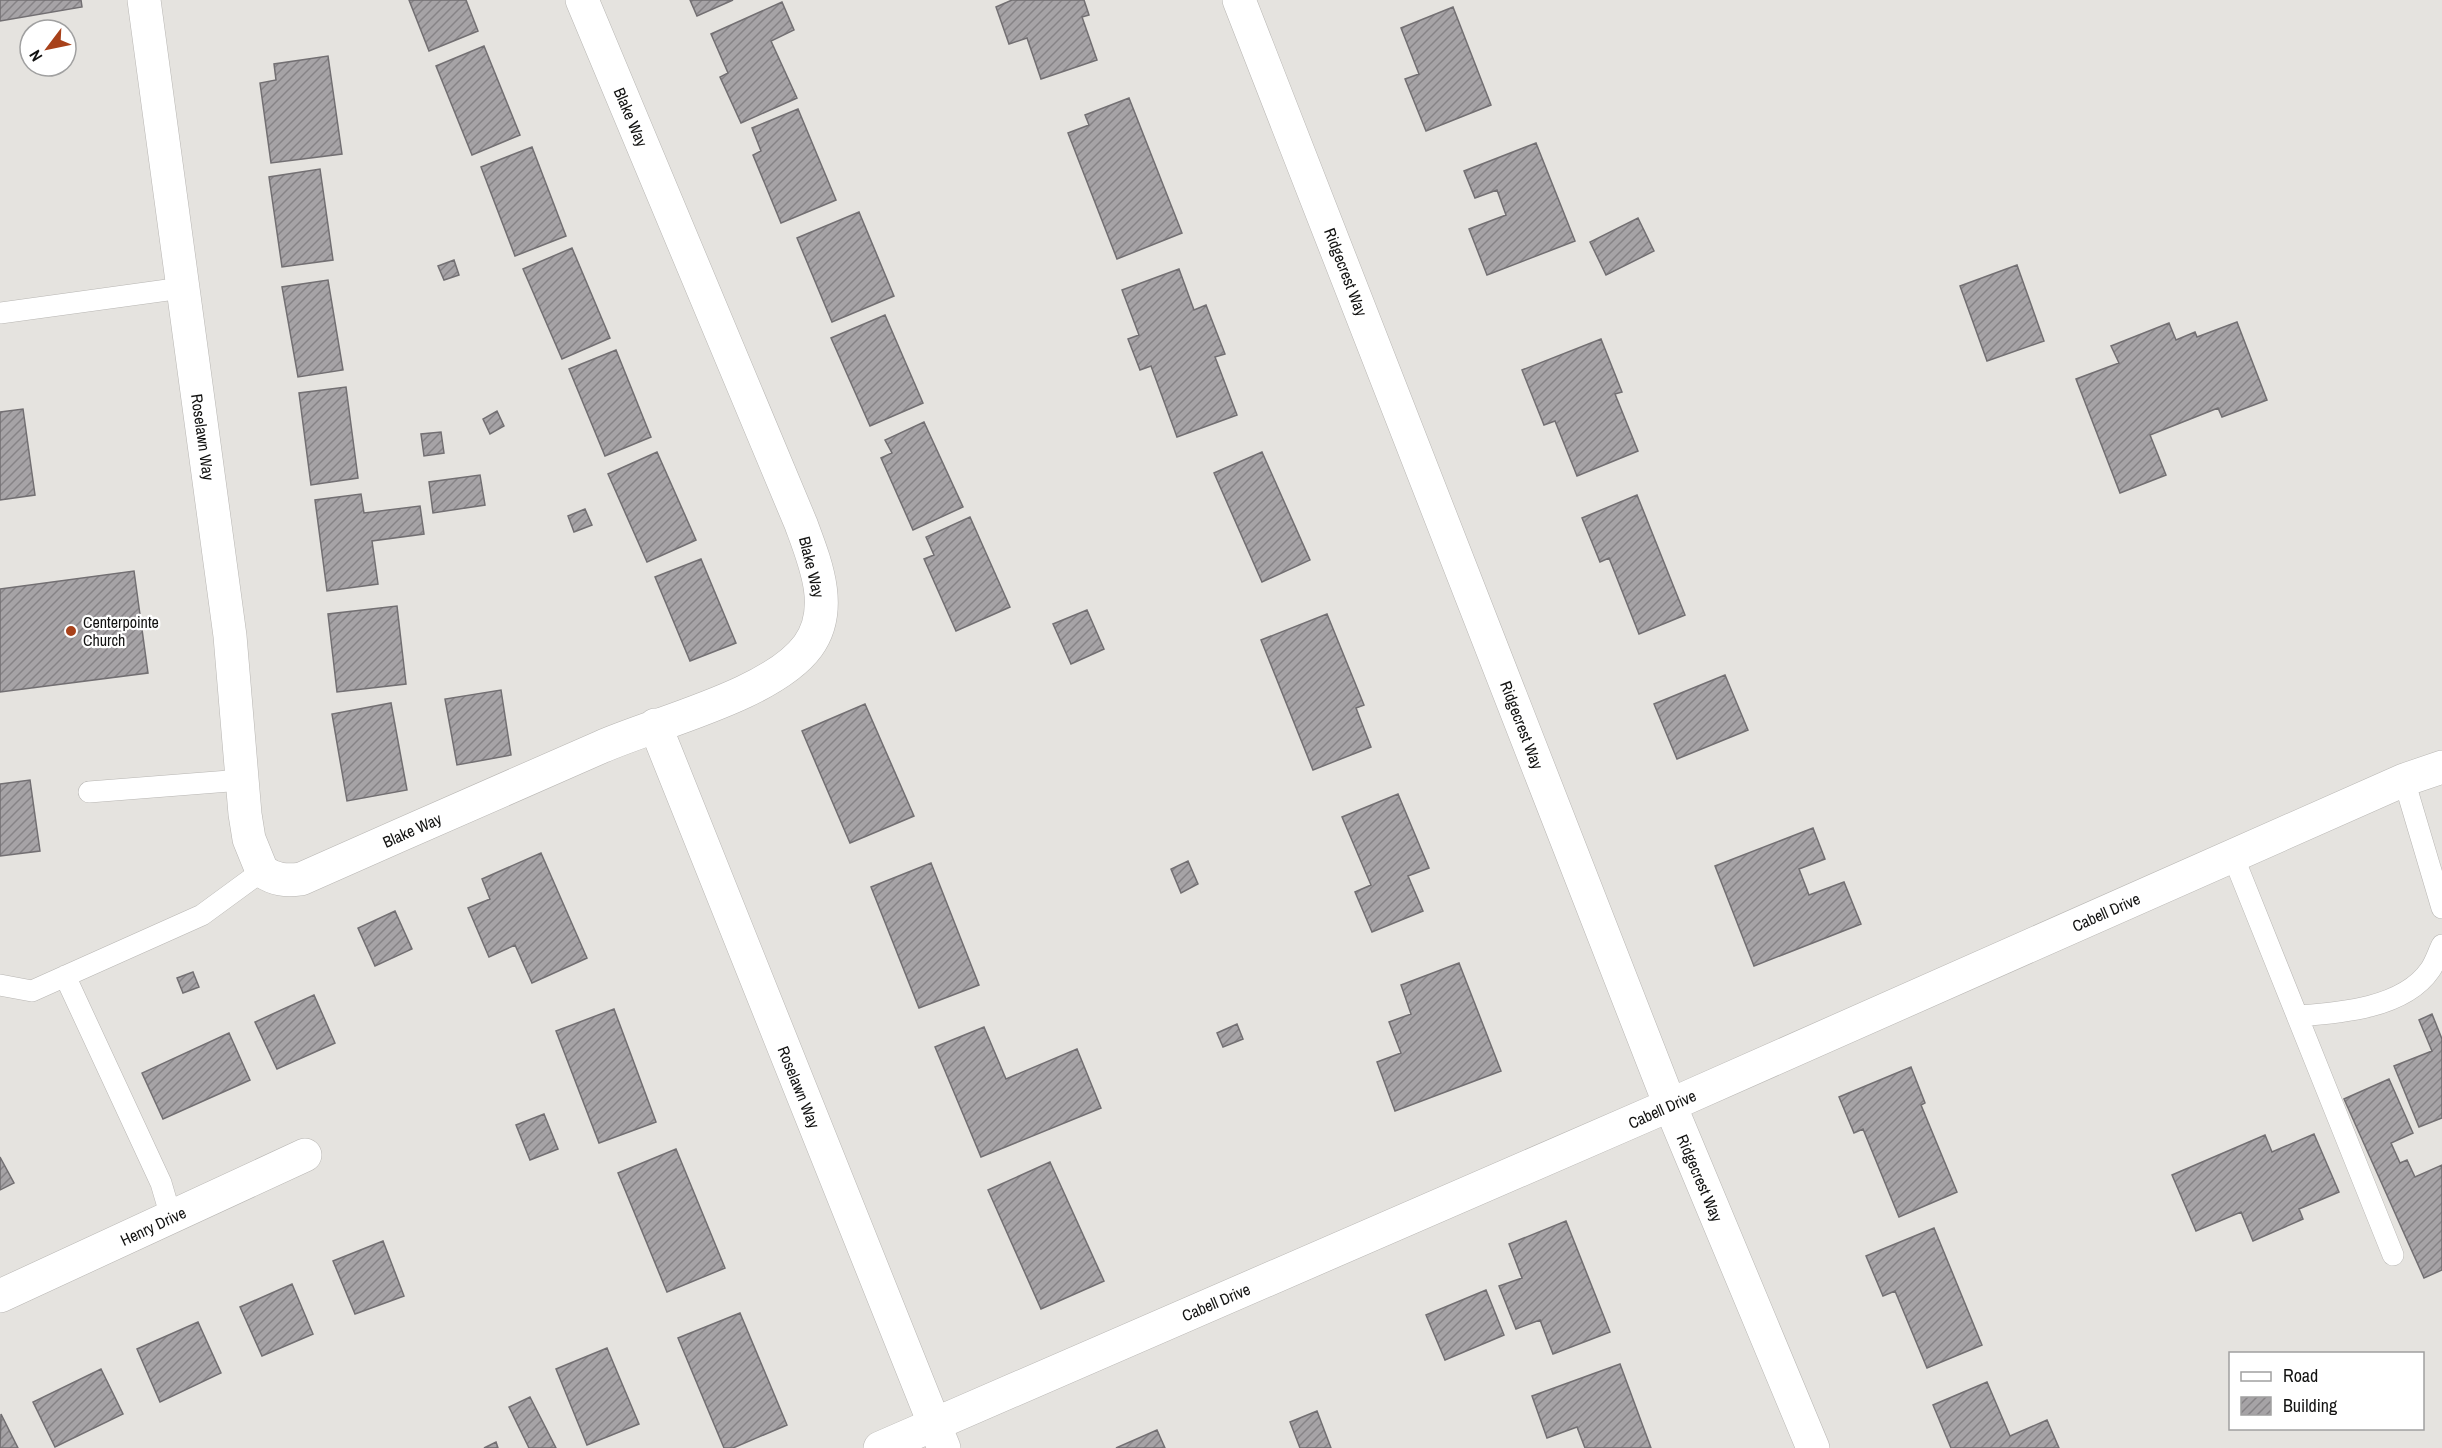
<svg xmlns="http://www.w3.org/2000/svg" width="2442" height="1448" font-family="'Archivo Narrow',sans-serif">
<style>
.building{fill:url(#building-hatch);stroke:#726f72;stroke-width:1.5}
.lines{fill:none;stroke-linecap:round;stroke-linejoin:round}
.lane-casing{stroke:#b8b6b3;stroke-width:22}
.street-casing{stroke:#b8b6b3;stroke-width:34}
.lane{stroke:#fff;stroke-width:21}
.street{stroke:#fff;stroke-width:33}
.poi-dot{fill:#a8411a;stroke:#fff;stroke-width:2}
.labels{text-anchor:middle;stroke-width:4.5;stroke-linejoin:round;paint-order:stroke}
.street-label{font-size:16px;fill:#121211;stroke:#fff}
.poi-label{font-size:16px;fill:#121211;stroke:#fff;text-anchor:start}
</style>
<defs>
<pattern id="building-hatch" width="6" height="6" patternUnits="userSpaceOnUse" patternTransform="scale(1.5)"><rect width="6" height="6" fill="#a6a3a6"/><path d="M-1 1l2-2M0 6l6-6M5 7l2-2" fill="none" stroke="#868386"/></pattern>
</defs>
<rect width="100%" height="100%" fill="#e5e3df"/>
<path class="building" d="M0 0H81L82 7 0 21Z
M409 0H466L478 31 429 51Z
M690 0H733L697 16Z
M1012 0H1084L1089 15 1082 17 1097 60 1041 79 1027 38 1009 44 996 7Z
M782 2 794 30 771 41 797 98 741 123 720 77 728 73 711 34Z
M1453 7 1491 105 1426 131 1405 79 1419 74 1401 28Z
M484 46 520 135 472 155 436 66Z
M328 56 342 154 271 163 260 83 276 80 274 64Z
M1129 98 1182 233 1117 259 1068 133 1089 125 1085 115Z
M798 109 836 200 781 223 753 155 761 151 752 128Z
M1536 143 1575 241 1487 275 1469 229 1506 215 1497 190 1475 198 1464 171Z
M532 147 566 236 515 256 481 167Z
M320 169 333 260 282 267 269 177Z
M859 212 894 296 832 322 797 238Z
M1638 218 1654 251 1606 275 1590 242Z
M572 248 610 338 562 359 523 269Z
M454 260 459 275 444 280 438 266Z
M2017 265 2044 341 1987 361 1960 286Z
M1179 269 1194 310 1206 305 1225 354 1215 357 1237 415 1177 437 1151 366 1140 370 1128 339 1139 335 1122 290Z
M328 280 343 370 298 377 282 287Z
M885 315 923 403 870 426 831 338Z
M2237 322 2267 400 2222 417 2218 408 2150 435 2166 475 2120 493 2076 379 2119 363 2111 346 2169 323 2176 340 2195 332 2197 337Z
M1601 339 1622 392 1615 394 1638 451 1577 476 1555 421 1544 425 1522 370Z
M616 350 651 437 605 456 569 369Z
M346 387 358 478 311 485 299 393Z
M23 409 35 495 0 500V412Z
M497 411 504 426 490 434 483 419Z
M924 422 963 507 913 530 881 458 892 453 885 440Z
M441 432 444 453 424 456 421 434Z
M657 452 696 540 647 562 608 474Z
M1262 452 1310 560 1262 582 1214 473Z
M480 475 485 505 433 513 429 482Z
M361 494 364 513 420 506 424 534 372 541 378 584 327 591 315 500Z
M1637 495 1685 615 1639 634 1609 558 1600 562 1582 518Z
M585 509 592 525 574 532 568 516Z
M970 517 1010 607 956 631 924 559 934 555 926 537Z
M701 559 736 643 690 661 655 577Z
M134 571 148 673 0 692V589Z
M397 606 406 684 337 692 328 614Z
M1087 610 1104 649 1071 664 1053 624Z
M1327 614 1364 705 1356 708 1371 747 1313 770 1261 640Z
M1725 675 1748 730 1677 759 1654 704Z
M501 690 511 755 457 765 445 699Z
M391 703 407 790 347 801 332 714Z
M865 704 914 816 850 843 802 731Z
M30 780 40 851 0 856V784Z
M1398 794 1429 868 1408 876 1423 911 1372 932 1355 892 1371 885 1342 817Z
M1813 828 1825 859 1799 869 1809 895 1844 882 1861 924 1754 966 1715 866Z
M541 853 587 958 532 983 515 945 489 957 468 908 490 899 482 879Z
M1188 861 1198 884 1181 893 1171 869Z
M931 863 979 985 919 1008 871 887Z
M395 911 412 949 375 966 358 928Z
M1459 963 1501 1071 1395 1111 1377 1062 1401 1053 1389 1022 1411 1014 1401 985Z
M193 972 199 987 183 993 177 978Z
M314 995 335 1043 277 1069 255 1022Z
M614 1009 656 1122 599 1143 556 1031Z
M2432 1014 2442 1039V1118L2419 1127 2394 1066 2432 1051 2419 1020Z
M1237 1024 1243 1039 1223 1047 1217 1033Z
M984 1027 1006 1079 1077 1049 1101 1108 981 1157 935 1047Z
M229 1033 250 1080 163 1119 142 1073Z
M1911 1067 1925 1103 1921 1105 1957 1192 1899 1217 1863 1129 1854 1133 1839 1097Z
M2389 1079 2413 1133 2391 1143 2400 1163 2407 1160 2415 1177 2442 1165V1270L2424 1278 2344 1099Z
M544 1114 558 1149 530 1160 516 1125Z
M2314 1134 2339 1192 2299 1209 2303 1219 2253 1241 2241 1212 2196 1231 2172 1175 2265 1135 2272 1152Z
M676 1149 725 1268 667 1292 618 1173Z
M0 1157 14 1183 0 1190Z
M1050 1162 1104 1281 1041 1309 988 1190Z
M1566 1221 1610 1332 1553 1354 1540 1320 1516 1329 1499 1286 1522 1278 1509 1244Z
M1934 1228 1982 1345 1927 1368 1895 1291 1883 1296 1866 1256Z
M383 1241 404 1296 355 1314 333 1261Z
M292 1284 313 1334 262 1356 240 1307Z
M1486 1290 1504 1335 1445 1360 1426 1315Z
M740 1313 787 1425 733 1448H724L678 1338Z
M198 1322 221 1373 160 1402 137 1349Z
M607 1348 639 1424 587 1445 556 1369Z
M1620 1364 1651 1448H1585L1577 1427 1547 1438 1532 1396Z
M101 1369 123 1414 55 1447 33 1402Z
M1987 1382 2010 1436 2047 1420 2059 1448H1951L1933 1405Z
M530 1397 556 1448H529L509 1407Z
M1317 1411 1331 1448H1300L1290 1422Z
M1 1414 18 1448H0Z
M1157 1430 1165 1448H1116Z
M496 1442 498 1448H484Z"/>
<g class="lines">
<defs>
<path id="lane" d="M0 313 182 288
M2404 780 2442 908
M89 792 242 780
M2233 856 2393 1255
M65 976 161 1183 171 1217
M0 985 32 991 202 915 262 871
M2298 1016C2340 1013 2404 1008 2430 970 2435 963 2438 953 2442 945"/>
<path id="street" d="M144 0 230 636 245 814 249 839 262 871C275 880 286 881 301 879 401 835 501 790 601 747 658 722 772 695 808 646 835 609 815 562 801 524L582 0
M1239 0 1670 1105 1813 1448
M655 725 944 1448
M0 1296 305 1155
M880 1448 1670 1105 2404 780 2442 767"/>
</defs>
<use href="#lane" class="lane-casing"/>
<use href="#street" class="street-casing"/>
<use href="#lane" class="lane"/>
<use href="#street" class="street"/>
</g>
<circle class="poi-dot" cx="71" cy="631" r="6"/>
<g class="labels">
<g class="street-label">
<text transform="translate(631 117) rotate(67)" y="6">Blake Way</text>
<text transform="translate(1346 272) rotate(69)" y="6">Ridgecrest Way</text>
<text transform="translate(203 437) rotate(82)" y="6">Roselawn Way</text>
<text transform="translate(812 567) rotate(76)" y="6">Blake Way</text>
<text transform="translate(1522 725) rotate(69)" y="6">Ridgecrest Way</text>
<text transform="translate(412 830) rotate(-24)" y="6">Blake Way</text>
<text transform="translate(2106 912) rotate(-24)" y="6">Cabell Drive</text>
<text transform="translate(799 1087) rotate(68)" y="6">Roselawn Way</text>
<text transform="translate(1662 1109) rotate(-24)" y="6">Cabell Drive</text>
<text transform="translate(1700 1178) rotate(67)" y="6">Ridgecrest Way</text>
<text transform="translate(153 1226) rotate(-25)" y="6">Henry Drive</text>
<text transform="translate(1216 1302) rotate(-23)" y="6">Cabell Drive</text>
</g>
<g class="poi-label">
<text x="83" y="628">Centerpointe<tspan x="83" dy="18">Church</tspan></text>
</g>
</g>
<rect x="2229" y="1352" width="195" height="78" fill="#ffffff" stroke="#a0a0a0" stroke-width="1.5"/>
<rect x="2241" y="1372" width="30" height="9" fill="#ffffff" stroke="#a0a0a0" stroke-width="1.5"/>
<text x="2283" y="1382" font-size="18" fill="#121211">Road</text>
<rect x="2241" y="1397" width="30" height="18" fill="url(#building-hatch)" stroke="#a0a0a0" stroke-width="1.5"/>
<text x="2283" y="1412" font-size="18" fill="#121211">Building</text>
<g transform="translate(48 48) rotate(238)"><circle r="28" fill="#ffffff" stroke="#a0a0a0" stroke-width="1.5"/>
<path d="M0-4.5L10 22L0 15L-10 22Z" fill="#a8411a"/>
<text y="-9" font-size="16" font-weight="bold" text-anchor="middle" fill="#121211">N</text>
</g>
</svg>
